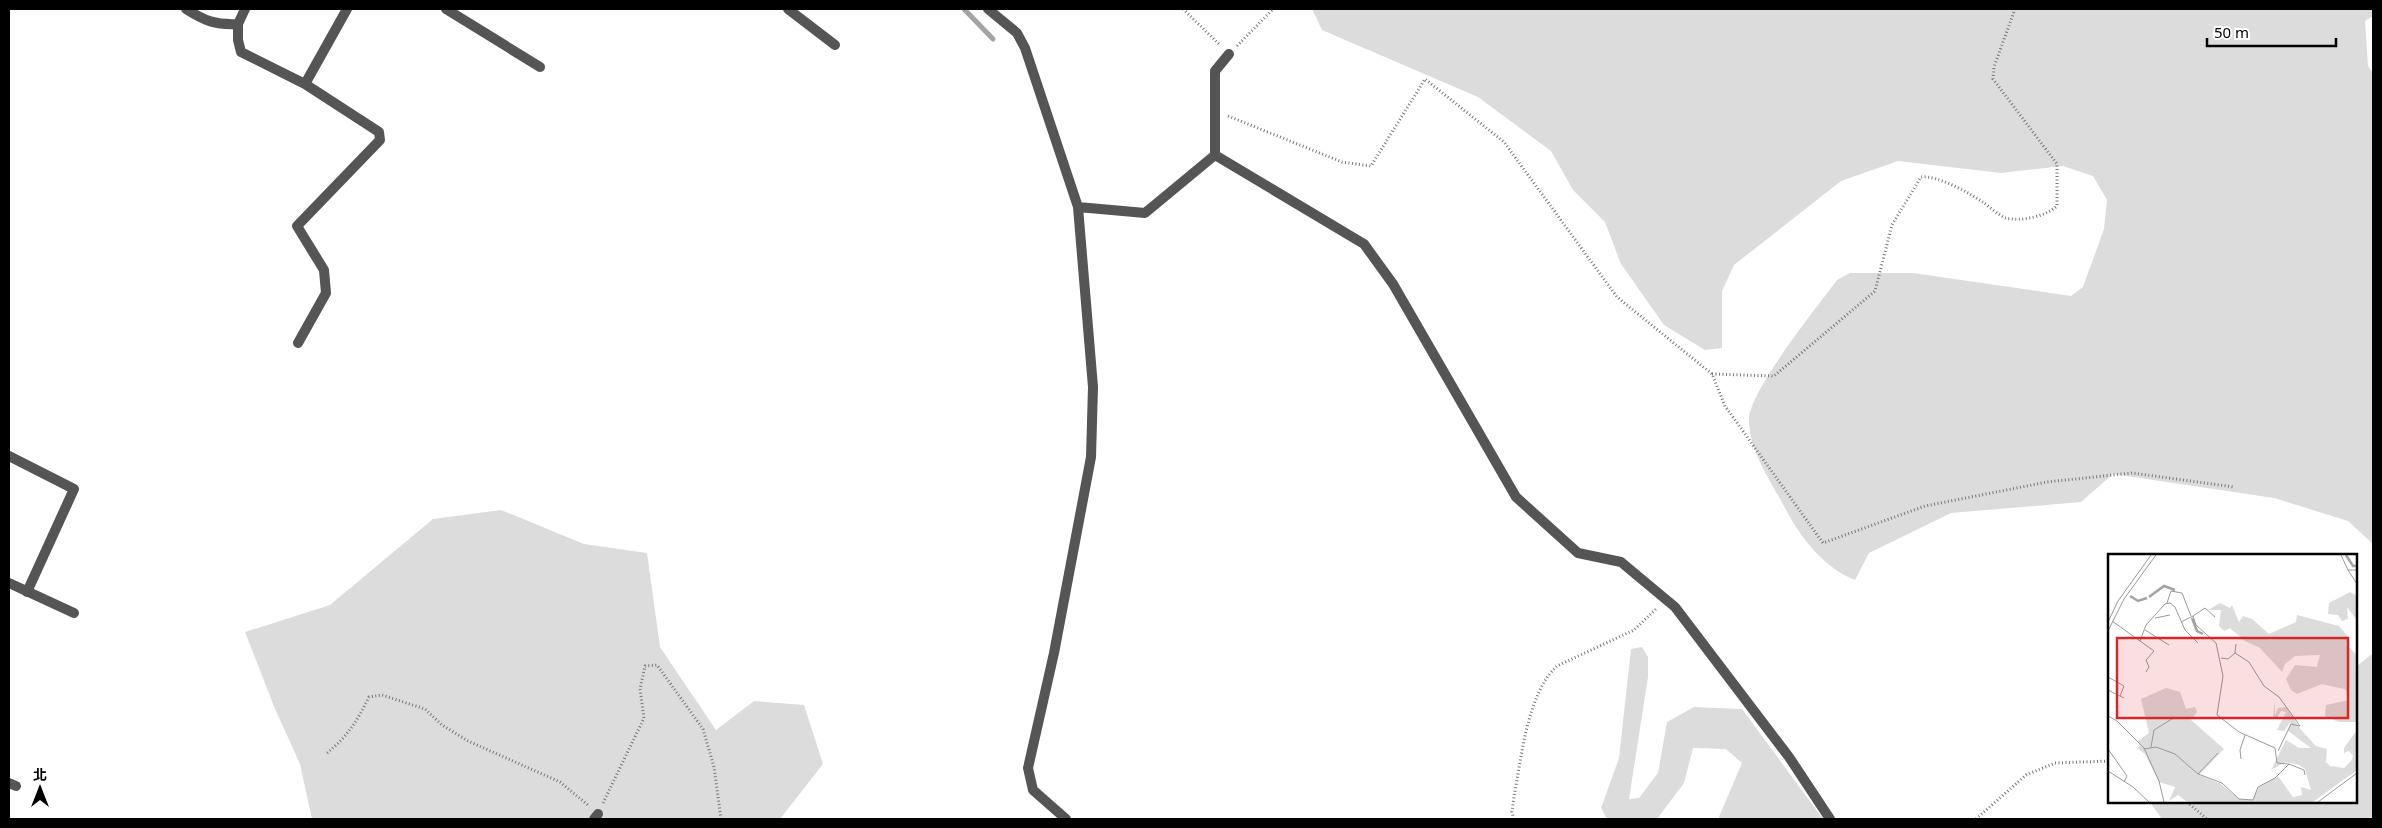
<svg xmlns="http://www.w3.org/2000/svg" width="2382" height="828" font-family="'Noto Sans','Noto Sans TC',sans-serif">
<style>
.green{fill:#dcdcdc}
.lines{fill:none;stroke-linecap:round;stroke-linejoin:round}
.stream{stroke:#a3a3a3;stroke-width:5}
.path{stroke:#777;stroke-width:3;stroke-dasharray:1 2.5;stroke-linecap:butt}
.service{stroke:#555;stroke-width:10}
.minor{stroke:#555;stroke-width:10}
.inset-river{fill:none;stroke:#a3a3a3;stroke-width:2.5}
.inset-road{fill:none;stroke:#999;stroke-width:1}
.view{fill:#d62828;fill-opacity:0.15;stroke:#d62828;stroke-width:2.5}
.inset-edge{fill:none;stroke:#000;stroke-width:2.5}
</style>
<rect width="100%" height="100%" fill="#fff"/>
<path class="green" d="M1312 9H2373V16L2365 21 2368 66 2373 73V544L2348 521 2274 498 2113 474 2081 502 1951 513 1869 553 1855 580C1824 568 1800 537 1785 508 1771 481 1750 453 1749 421 1747 393 1818 306 1837 280L1850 273H1913L2071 296 2083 287 2104 229 2107 200 2093 176 2063 166 2001 173 1898 161 1841 181 1734 265 1722 291V348L1705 350 1664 325 1621 264 1605 222 1573 190 1551 151 1478 97 1322 30Z
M501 510 584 544 647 553 660 647 716 730 754 701 804 705 823 764 780 819H312L300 764 275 709 245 632 330 605 433 519Z
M1642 647 1648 657V677L1629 799 1639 798 1658 773 1667 722 1694 707 1742 709 1823 819H1718L1742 763 1726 749 1693 748 1684 783 1657 819H1607L1601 808 1619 758 1631 649Z
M2373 653V819H2162L2152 805V802H2356V667Z"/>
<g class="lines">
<path class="stream" d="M964 9 993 39"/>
<path class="path" d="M1183 9 1220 45
M1237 46 1273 9
M1228 116 1342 162 1371 166 1425 79 1504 142 1617 297 1712 374 1725 406 1823 543 1925 506 2047 482 2132 473 2234 487
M1712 374 1774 376 1875 291 1892 225 1921 177C1937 175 1970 193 1984 203 1990 207 1999 216 2006 218 2022 222 2046 216 2057 206V164L1993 79 1994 67 2015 9
M327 753C348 736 357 721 369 697L382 695 425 709 442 725 468 741 560 782 589 806
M2187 802 2207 819
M603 803 644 718 640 689 645 666 657 665 703 729 714 767 721 819
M1514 819 1512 812 1514 796C1522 756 1527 694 1557 666L1634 630 1656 609
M1976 819 2026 775 2055 763 2110 761"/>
<path class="service" d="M788 9 835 45
M988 9 1017 33 1025 48 1078 207 1093 387 1091 457 1054 653 1028 768 1033 790 1066 819
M238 24V40L241 52 305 84 379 132 380 140 297 226 324 270 326 293 298 343
M305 84 347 9
M1215 155 1364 244 1393 284 1516 497 1578 553 1621 562 1675 607 1789 757 1830 819
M1078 207 1145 213 1215 155V71L1229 54
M9 456 74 489 27 592
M9 583 74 613
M9 783 16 786
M594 819 598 814"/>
<path class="minor" d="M186 9C205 21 215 25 238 24L245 9
M446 9 540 67"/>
</g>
<g transform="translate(2108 554)">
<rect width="249" height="249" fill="#fff"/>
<path d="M242 38 249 42 248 65 239 53 240 65 234 67 230 61 220 60 221 49ZM112 49 122 54 124 51 131 68 135 62 144 65 161 80 188 68 189 61 231 72 241 84 238 91 249 101V168H231L217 162 218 151 241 146V139L236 135 214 130 189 140 183 136 178 125 187 111 209 113 212 101 187 102 177 110 174 118 152 94 137 87 122 74 116 77 111 72 113 56H100ZM58 134 72 138 78 155 87 153 89 158 83 166 116 195 91 221 113 230 131 245 144 246 151 233 170 222 185 243 194 241 193 233 203 236 197 215 191 211 178 208 163 216 178 186 191 194H203L180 177 183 167 176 177 169 176 178 158 173 157 169 164H165L167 147V161L170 154 178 153 193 176 208 192 219 195 218 208 222 212 236 214 243 207 245 202 241 197 236 199V194L249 176V216L205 248H85L78 247 70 241 61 247 67 233 51 228 37 200 29 194 32 192 30 187 41 179 33 145Z" fill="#dcdcdc"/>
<path class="inset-river" d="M238 1 245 12H249M22 42 30 47 39 44M41 43 56 32 67 36M84 64 89 77 95 80"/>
<path class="inset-road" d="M233 1 240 16H249M240 16 249 30M59 49 63 37 74 39 83 62M85 62 97 54 107 63M47 64 62 61M4 67 32 87 38 71 57 50 62 49 67 53 77 76 90 89M0 68 10 47 43 1M73 68 85 62 88 71 108 89 115 122 109 161 131 178 167 194 169 209 181 210M37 76 61 91M0 77 16 45 48 1M32 87 46 97 38 106 41 113 38 118M127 99 141 108 156 132 171 143 192 172 183 170 170 197M113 104 120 105 127 99 128 90M0 123 16 132 12 142M0 136 16 144M0 162 9 167 36 194 51 227 56 248M43 193 46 176 67 163M0 195 19 222 16 228M36 195 48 193 67 200 90 220 114 229 131 245 145 246 150 233 167 224 181 210 196 216 197 221M133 205 132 196 137 181M0 217 25 233 41 248M90 220 110 199M210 248 249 219"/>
<path class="view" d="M9 84H240V164H9Z"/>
<rect width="249" height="249" class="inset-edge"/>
</g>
<rect width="2382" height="828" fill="none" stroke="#000000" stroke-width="20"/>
<g transform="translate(40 788)" stroke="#ffffff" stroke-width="4" paint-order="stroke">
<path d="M0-4L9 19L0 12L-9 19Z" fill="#000000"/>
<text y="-8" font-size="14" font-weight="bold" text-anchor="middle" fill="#000000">北</text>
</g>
<path d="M2207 38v8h129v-8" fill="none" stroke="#000000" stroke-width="2.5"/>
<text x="2214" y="38" font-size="15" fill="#000000" stroke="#ffffff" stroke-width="4" paint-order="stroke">50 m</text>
</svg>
